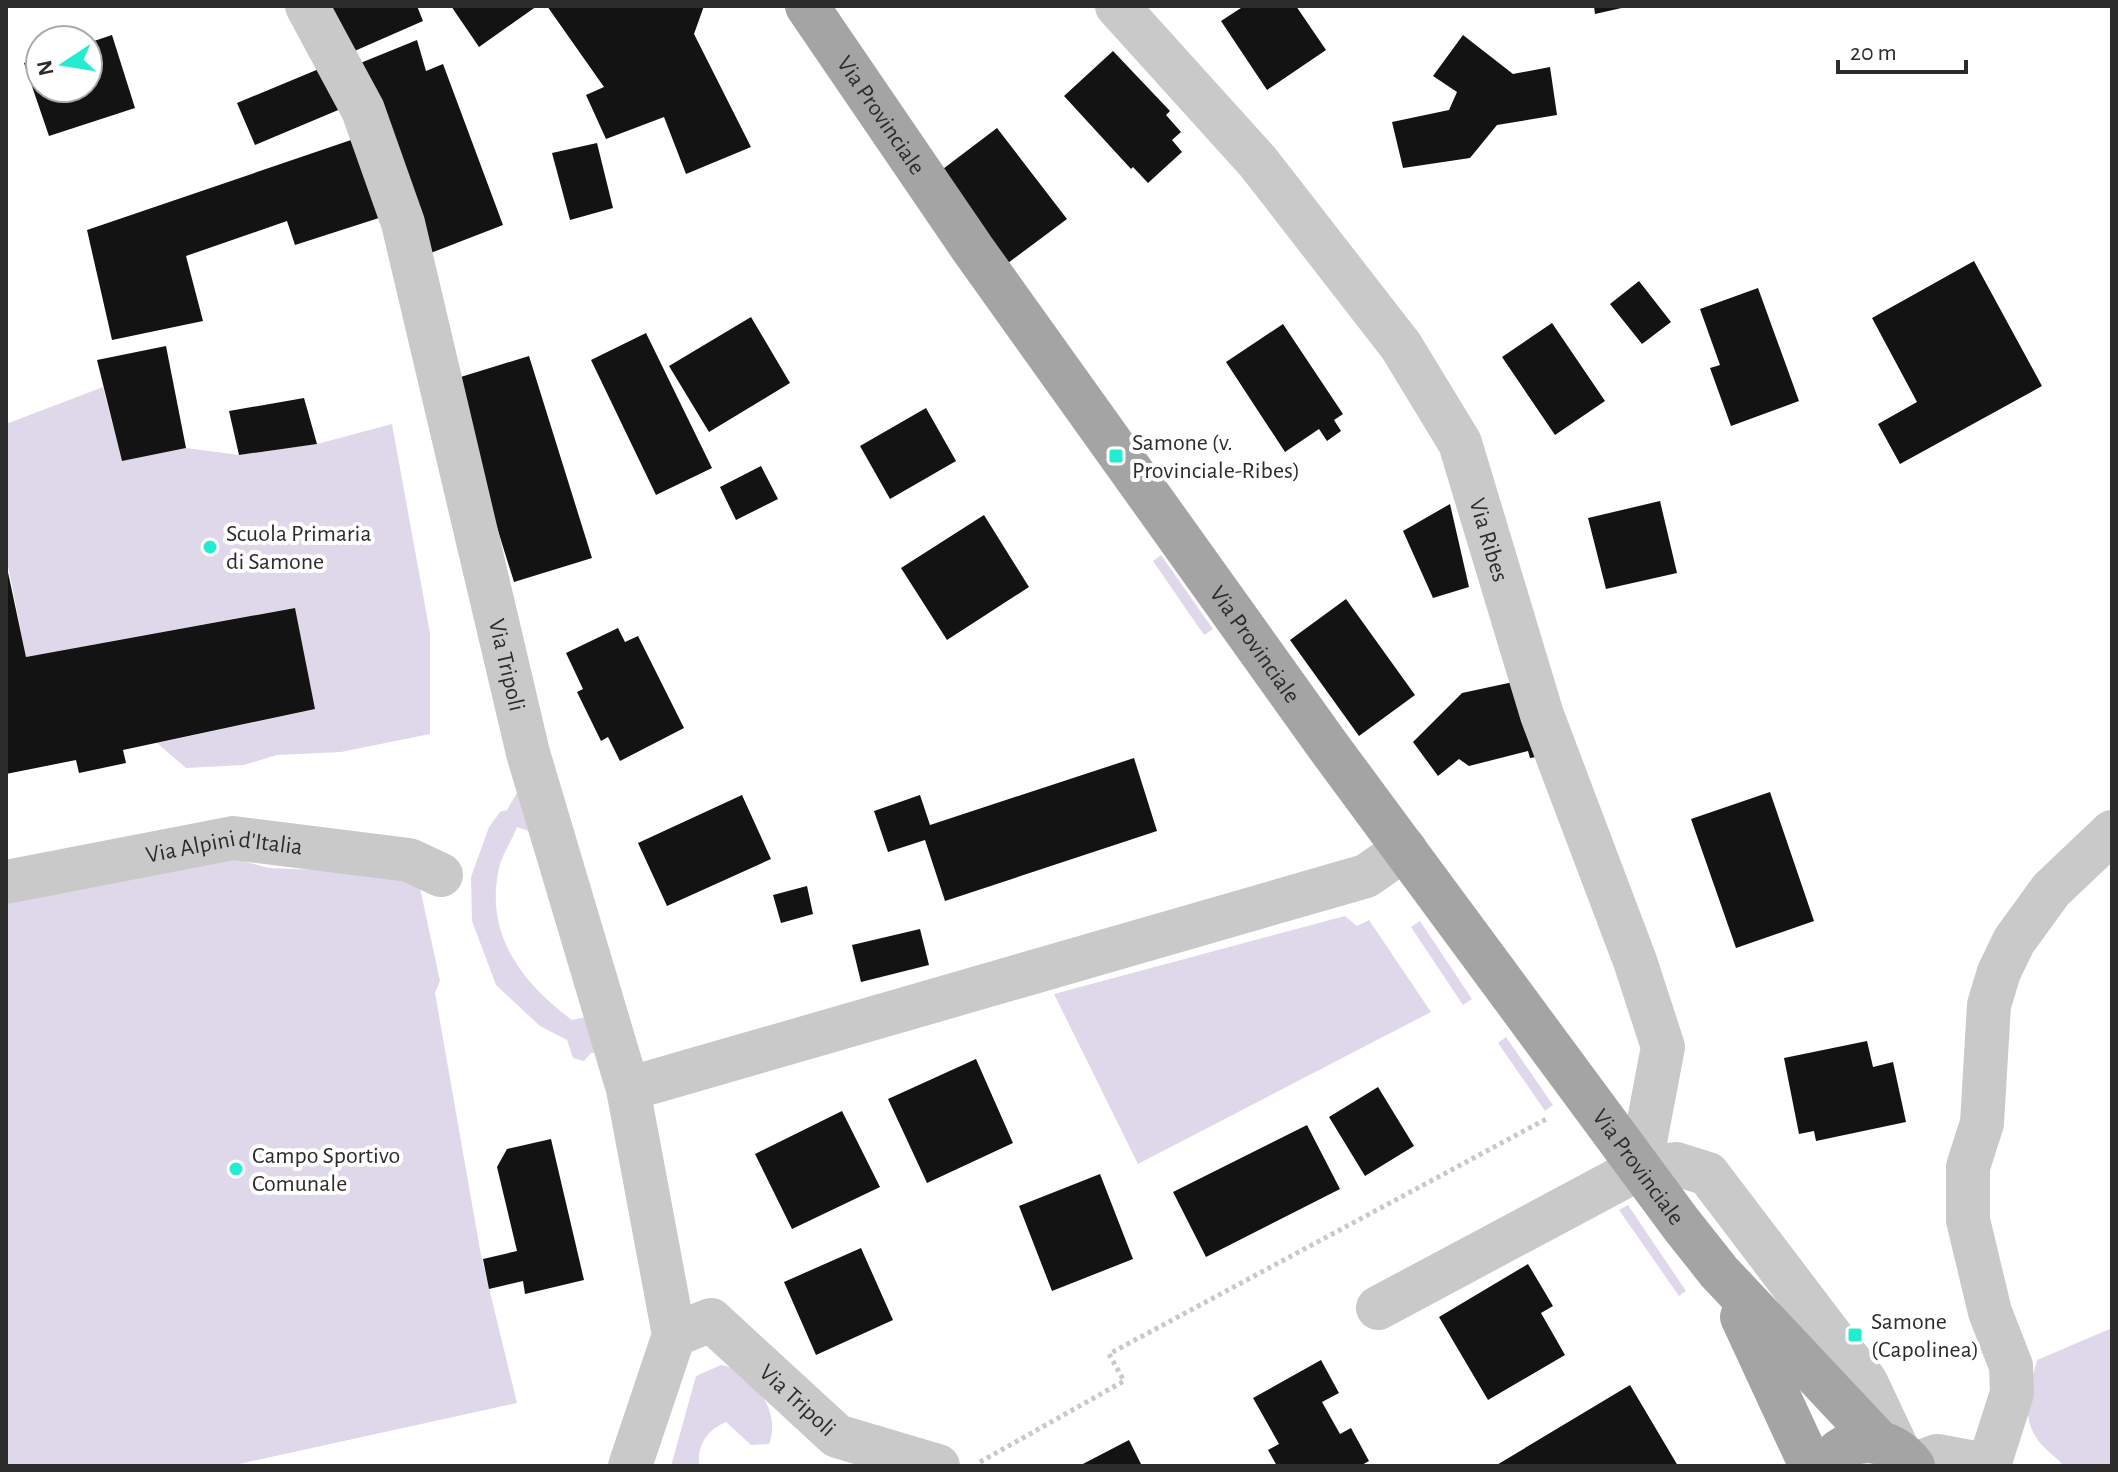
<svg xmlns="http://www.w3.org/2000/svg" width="2118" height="1472" font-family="'Alegreya Sans',sans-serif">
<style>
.green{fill:#dfd8eb}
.building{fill:#131313}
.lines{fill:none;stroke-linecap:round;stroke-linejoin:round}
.path{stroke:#c9c9c9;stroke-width:5;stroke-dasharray:4 4;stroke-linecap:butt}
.minor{stroke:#c9c9c9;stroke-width:44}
.major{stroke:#a4a4a4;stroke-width:44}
.poi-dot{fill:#23edd1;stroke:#fff;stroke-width:3}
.labels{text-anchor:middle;stroke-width:8;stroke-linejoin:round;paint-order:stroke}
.street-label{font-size:24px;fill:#2c2c2c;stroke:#fff}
.poi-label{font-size:24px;fill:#2c2c2c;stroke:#fff;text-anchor:start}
</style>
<rect width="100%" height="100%" fill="#fff"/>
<path class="green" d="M103 387 122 461 186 448 239 455 317 444 392 424 430 633V734L341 752 277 755 244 765 186 768 157 743 315 709 294 608 26 657 6 556V424Z
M1161 555 1213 629 1204 635 1153 561Z
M523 783 537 834 517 827C511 843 501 855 498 873 486 937 524 985 572 1020L591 1016 600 1052 591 1053 584 1061 573 1058 567 1040 540 1026 496 985 472 921 471 877 489 827 500 812 507 810Z
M225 856 269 868 417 874 440 981 435 993 481 1255 517 1403 230 1466H6V895Z
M1345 916 1357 926 1369 920 1431 1012 1138 1164 1054 994Z
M1420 921 1472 999 1463 1005 1411 927Z
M1506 1037 1553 1105 1545 1111 1498 1043Z
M1628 1205 1686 1291 1679 1296 1619 1210Z
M2112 1328V1466H2064C2057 1458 2048 1452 2041 1444 2019 1417 2029 1391 2037 1360Z
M721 1365C753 1370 782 1413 769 1444L751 1445 726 1422C707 1430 697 1445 699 1466H671L696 1376Z"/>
<path class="building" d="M329 6H417L423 21 350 53Z
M451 6H537L479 47Z
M547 6H704L694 34 751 147 686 174 664 117 606 139 586 95 604 87Z
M1244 6H1296L1326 50 1267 90 1221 21Z
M1594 6H1626V7L1595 14Z
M112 35 135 108 49 136 24 63 40 58V88H88V43Z
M1463 35 1513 74 1550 67 1557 115 1497 125 1470 158 1403 168 1392 122 1449 110 1457 92 1433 76Z
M417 40 426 71 443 64 503 225 423 256 358 64Z
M1113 51 1170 111 1166 115 1181 132 1172 140 1182 152 1148 183 1133 167 1131 169 1064 96Z
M326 66 343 108 255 145 237 103Z
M997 128 1067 219 1008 263 939 172Z
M354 139 382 217 295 245 287 221 186 256 203 321 112 340 87 230Z
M597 143 613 208 570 220 552 153Z
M1974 261 2042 386 1900 464 1878 424 1917 402 1872 318Z
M1639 281 1671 322 1642 344 1610 304Z
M1758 288 1799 401 1731 426 1710 368 1720 365 1700 309Z
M751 317 790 383 709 432 669 366Z
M1552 323 1605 401 1555 435 1502 357Z
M1283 324 1343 414 1334 420 1341 431 1327 441 1319 429 1285 452 1226 362Z
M646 333 712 468 656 495 591 360Z
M166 346 186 448 122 461 97 360Z
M529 356 592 558 514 582 451 380Z
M304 398 317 444 239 455 229 411Z
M926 408 956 461 890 499 860 446Z
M761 466 778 499 736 520 720 487Z
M1660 501 1677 573 1606 589 1588 518Z
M1450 504 1469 587 1433 598 1403 531Z
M984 515 1029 587 947 640 901 568Z
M6 563 26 657 295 608 315 709 123 750 126 763 79 773 76 760 6 774Z
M1346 599 1415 695 1359 736 1290 640Z
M618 628 625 642 638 636 684 728 620 761 608 737 601 741 577 692 583 689 566 653Z
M1527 679 1542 756 1530 758 1528 751 1469 766 1459 759 1438 776 1413 742 1462 693Z
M1134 758 1157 831 945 901 925 840 888 852 874 811 920 795 930 825Z
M1770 792 1814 921 1736 948 1691 819Z
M742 795 771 859 667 906 638 843Z
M807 886 813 914 781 923 773 895Z
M920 929 929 965 861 982 852 945Z
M1867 1041 1873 1067 1893 1062 1906 1122 1816 1141 1814 1131 1799 1134 1784 1058Z
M976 1059 1013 1143 927 1183 888 1099Z
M1378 1087 1414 1146 1365 1176 1329 1117Z
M842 1111 880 1187 792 1229 755 1154Z
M1307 1125 1340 1189 1206 1257 1173 1192Z
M551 1139 584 1280 525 1294 523 1281 489 1289 483 1259 517 1251 497 1167 507 1149Z
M1100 1174 1133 1259 1052 1291 1019 1206Z
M861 1248 893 1320 816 1355 784 1282Z
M1528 1264 1553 1306 1541 1313 1565 1355 1488 1400 1439 1317Z
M1321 1360 1339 1393 1322 1402 1340 1434 1351 1428 1369 1461 1360 1466H1277L1268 1450 1279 1444 1253 1398Z
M1630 1385 1678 1466H1495Z
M1129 1440 1142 1466H1079Z"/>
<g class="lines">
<path class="path" d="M980 1462 1124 1381 1109 1354 1548 1118"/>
<g class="minor">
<path id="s1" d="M307 6 363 110 403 223 528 753 628 1089 674 1335 630 1466"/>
<path id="s2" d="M1117 6 1258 162 1401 346 1460 443 1542 715 1635 961 1663 1047 1640 1168"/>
<path id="s3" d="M6 882 233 838 409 860 441 875"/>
<path d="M628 1089 1366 876 1405 849"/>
<path d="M1378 1308 1640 1168 1676 1164 1708 1174 1866 1382 1897 1448"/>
<path id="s4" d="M674 1335 711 1320 837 1436 938 1466"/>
<path d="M1912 1465 1937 1456 1991 1466"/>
<path d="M1989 1465 2012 1393 2011 1366 1990 1312 1968 1220V1167L1982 1123 1989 1005 1999 972 2014 941 2051 890 2112 832"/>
</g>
<g class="major">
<path id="s5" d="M807 6 972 248 1328 746 1681 1224 1719 1272 1878 1441"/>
<path d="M1742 1317 1811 1466"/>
<path d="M1826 1466C1848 1431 1890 1435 1913 1466"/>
</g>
</g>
<g class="poi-dot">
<rect x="1108" y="448" width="16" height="16" rx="4"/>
<circle cx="210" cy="547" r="8"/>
<circle cx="236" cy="1169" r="8"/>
<rect x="1847" y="1327" width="16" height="16" rx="4"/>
</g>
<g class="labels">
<g class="street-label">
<text dy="8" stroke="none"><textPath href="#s5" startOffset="132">Via Provinciale</textPath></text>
<text dy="8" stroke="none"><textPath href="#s2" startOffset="658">Via Ribes</textPath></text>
<text dy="8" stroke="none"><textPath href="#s5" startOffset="780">Via Provinciale</textPath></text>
<text dy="8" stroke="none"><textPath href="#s1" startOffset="692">Via Tripoli</textPath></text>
<text dy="8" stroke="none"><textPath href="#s3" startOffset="222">Via Alpini d'Italia</textPath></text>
<text dy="8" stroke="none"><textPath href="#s5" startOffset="1428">Via Provinciale</textPath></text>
<text dy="8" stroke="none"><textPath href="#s4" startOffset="158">Via Tripoli</textPath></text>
</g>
<g class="poi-label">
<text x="1132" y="450">Samone (v.<tspan x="1132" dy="28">Provinciale-Ribes)</tspan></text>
<text x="226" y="541">Scuola Primaria<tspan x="226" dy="28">di Samone</tspan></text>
<text x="252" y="1163">Campo Sportivo<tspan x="252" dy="28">Comunale</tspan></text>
<text x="1871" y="1329">Samone<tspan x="1871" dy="28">(Capolinea)</tspan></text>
</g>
</g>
<rect width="2118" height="1472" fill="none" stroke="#2c2c2c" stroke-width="16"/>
<g transform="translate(64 64) rotate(258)"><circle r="38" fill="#ffffff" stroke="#ababab" stroke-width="2"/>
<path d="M0-6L14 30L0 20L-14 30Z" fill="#23edd1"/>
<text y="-12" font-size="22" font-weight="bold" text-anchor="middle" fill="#2c2c2c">N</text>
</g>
<path d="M1838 60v12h128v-12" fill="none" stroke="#2c2c2c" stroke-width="4"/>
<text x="1850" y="60" font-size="24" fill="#2c2c2c" stroke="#ffffff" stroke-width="6" paint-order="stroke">20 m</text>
</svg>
